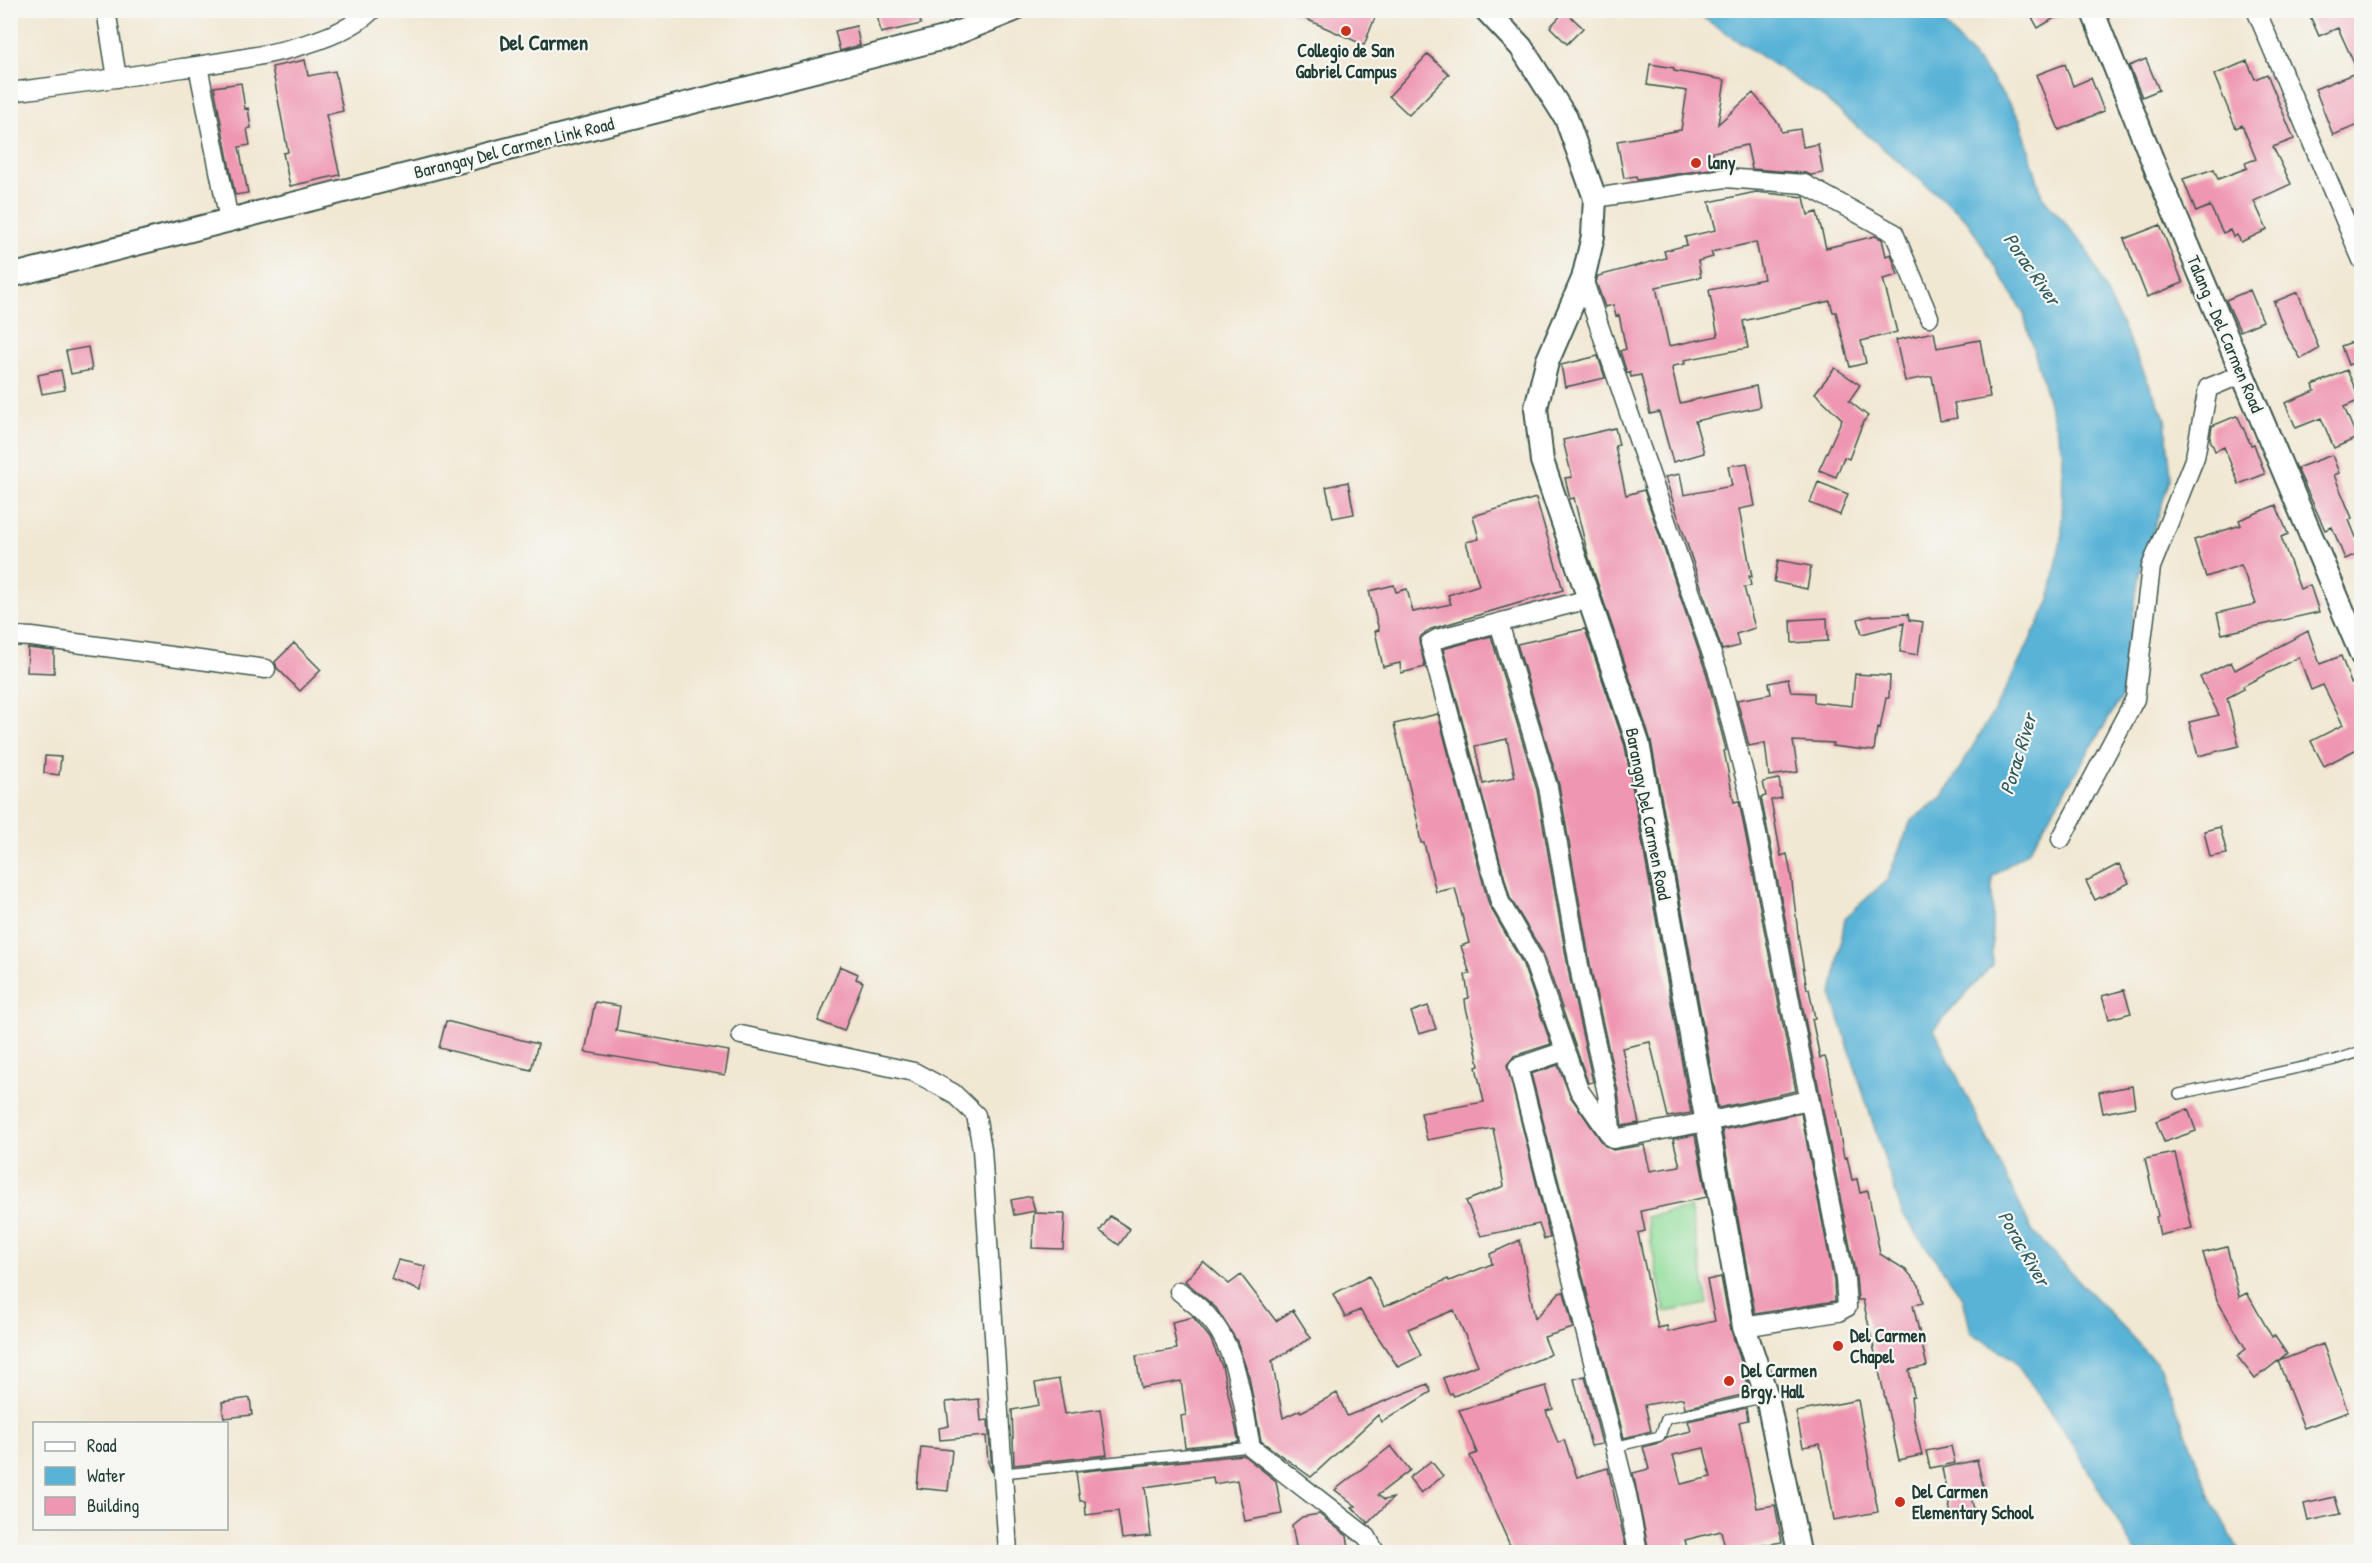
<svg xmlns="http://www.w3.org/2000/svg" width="2372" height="1563" font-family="'Patrick Hand',sans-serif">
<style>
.green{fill:#90dd9a;stroke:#588d67;stroke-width:1.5}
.water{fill:#59b3d7;stroke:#3c7886;stroke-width:1.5}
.building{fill:#ef97b2;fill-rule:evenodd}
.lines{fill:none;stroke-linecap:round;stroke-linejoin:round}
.service-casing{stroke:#3e574c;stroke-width:12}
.minor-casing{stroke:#3e574c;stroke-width:21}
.tertiary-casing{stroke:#3e574c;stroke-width:26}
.service{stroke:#fff;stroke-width:9}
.minor{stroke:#fff;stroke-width:18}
.tertiary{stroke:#fff;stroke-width:22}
.poi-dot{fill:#c8321e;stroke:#f6f6f2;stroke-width:2}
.labels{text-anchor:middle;stroke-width:4.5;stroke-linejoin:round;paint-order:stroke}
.poi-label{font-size:18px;font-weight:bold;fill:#1f3d34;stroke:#f6f6f2;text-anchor:start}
.street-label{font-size:18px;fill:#1f3d34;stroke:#f6f6f2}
.water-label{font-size:20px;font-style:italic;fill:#2e5a5d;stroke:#f6f6f2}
.quarter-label{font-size:21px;font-weight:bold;fill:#1f3d34;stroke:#f6f6f2}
</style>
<rect width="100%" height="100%" fill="#f6f6f2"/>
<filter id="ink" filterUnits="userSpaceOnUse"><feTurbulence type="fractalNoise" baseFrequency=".0167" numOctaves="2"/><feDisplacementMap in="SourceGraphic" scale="12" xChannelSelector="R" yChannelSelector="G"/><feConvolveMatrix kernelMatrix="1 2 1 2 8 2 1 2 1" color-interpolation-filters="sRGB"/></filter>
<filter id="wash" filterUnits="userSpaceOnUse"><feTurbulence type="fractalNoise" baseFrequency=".008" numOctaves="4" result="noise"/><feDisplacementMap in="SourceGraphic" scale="24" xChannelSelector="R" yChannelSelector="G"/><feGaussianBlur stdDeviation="1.35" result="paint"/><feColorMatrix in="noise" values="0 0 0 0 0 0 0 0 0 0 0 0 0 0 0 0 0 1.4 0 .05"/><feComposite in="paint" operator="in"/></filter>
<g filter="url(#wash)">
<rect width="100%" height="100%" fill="#f1e8d3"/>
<path class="green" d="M1690 1208 1708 1304 1665 1312 1646 1217Z"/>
<path class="water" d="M1693 11H1934L1991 78 2020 119 2042 196 2086 248 2165 418 2171 476 2139 575 2121 698 2029 850 1992 877V965L1934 1029 2033 1232 2161 1368 2213 1503 2240 1552H2135L2073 1444 2012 1358 1971 1333 1963 1298 1902 1213 1832 996 1845 918 1887 880 1911 821 1944 795 2000 701 2050 600 2062 533 2063 453 2023 312 1967 220 1824 98Z"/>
<g id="blocks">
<path class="building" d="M876 10H918L921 24 881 33Z
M1286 10H1378L1364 45Z
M2028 10H2068L2038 28Z
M2323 10H2361V124L2333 135 2315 89 2358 72 2338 28 2319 36 2310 16Z
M1565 11 1583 28 1567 44 1550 27Z
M856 26 860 45 840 51 835 31Z
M1428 54 1449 74 1409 115 1389 96Z
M2146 59 2159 90 2142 97 2129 66Z
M305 60 308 76 335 71 343 111 326 115 340 175 290 186 283 153 288 152 272 67Z
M2247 61 2255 79 2267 74 2294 139 2273 147 2291 184 2254 201 2267 230 2241 242 2237 235 2233 237 2230 230 2223 233 2210 206 2196 212 2183 179 2214 169 2218 179 2247 168 2245 163 2256 159 2242 125 2236 128 2214 75Z
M1650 64 1674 68V71L1725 80 1718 124 1753 93 1779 124 1781 132 1800 129 1803 147 1818 144 1823 173 1811 175 1805 173 1752 169 1747 145 1713 152 1716 168 1637 180 1636 176 1624 178 1617 141 1681 130 1687 91 1647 85Z
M2065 64 2073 86 2091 78 2104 111 2059 130 2036 75Z
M241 83 245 109 248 108 251 128 247 129 250 145 239 147 248 193 235 195 214 87Z
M1756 192 1804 197 1808 215 1817 212 1826 248 1875 236 1882 239 1886 256 1891 254 1898 275 1883 279 1897 332 1861 341 1866 363 1850 367 1836 312H1833L1830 301 1743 321 1748 348 1684 360 1685 364 1673 366 1672 369 1680 403 1756 386 1760 407 1695 421 1704 453 1673 462 1659 412 1650 414 1641 375 1631 377 1630 372 1627 373 1620 351 1626 349 1619 315 1616 316 1613 305 1605 307 1596 282 1598 276 1666 258 1664 251 1687 245 1685 237 1716 230 1709 202ZM1756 242 1764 279 1709 290 1718 336 1669 346 1656 287 1701 277 1698 261 1713 257 1711 252Z
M2160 225 2183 283 2147 297 2124 239Z
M2250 290 2263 321 2240 331 2226 300Z
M2298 292 2319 349 2301 359 2286 335 2274 302Z
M1934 332 1937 348 1980 340 1990 397 1954 403 1957 418 1940 421 1932 376 1905 381 1896 340Z
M2361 339V360L2348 365 2341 346Z
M88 347 92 370 71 374 66 351Z
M1598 356 1605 378 1565 387 1561 365Z
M1835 368 1860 385 1849 401 1868 416 1863 422 1849 459 1844 457 1836 477 1819 470 1842 419 1815 393Z
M61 370 65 390 42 394 38 375Z
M2347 370 2360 400 2344 407 2357 438 2334 448 2321 418 2296 428 2285 403 2315 391 2313 385Z
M2236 416 2238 417 2251 445 2254 444 2265 474 2239 484 2224 447 2215 451 2210 439 2212 426Z
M1615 428 1619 445 1615 446 1626 495 1644 490 1707 675 1726 750 1724 751 1734 802 1739 801 1796 1091 1718 1108 1651 741 1588 555 1574 498 1570 499 1565 478 1572 477 1563 440Z
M2332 455 2339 473 2334 475 2352 518 2349 520 2361 550V552L2345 559 2332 527 2325 530 2297 468Z
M1747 463 1755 506 1739 509 1752 577 1749 576 1751 586 1744 587 1755 628 1736 634 1739 646 1722 650 1665 477 1680 474 1684 495 1732 486 1728 466Z
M1348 482 1354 514 1333 518 1326 487Z
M1818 482 1848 494 1840 515 1810 503Z
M1536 498 1563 590 1431 629 1421 636 1419 641 1425 667 1401 673 1400 663 1383 667 1375 631 1379 630 1369 591 1394 585 1396 592 1407 589 1413 612 1451 604 1448 595 1479 585 1466 542 1479 539 1473 516Z
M2276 505 2288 534 2281 537 2300 589 2310 585 2319 612 2222 634 2217 613 2256 604 2241 565 2206 577 2194 540 2241 525 2239 520Z
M1778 560 1811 566 1807 589 1774 582Z
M1908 614 1909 620 1923 622 1918 655 1900 652 1904 623 1862 634 1858 619 1870 616Z
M1827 618 1828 641 1792 643 1791 620Z
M1585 629 1625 746 1691 1113 1668 1117 1650 1042 1622 1048 1639 1123 1622 1126 1618 1091 1592 975 1559 785 1517 644Z
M2308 631 2320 664 2341 656 2351 683 2355 682 2361 695V747L2324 766 2311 741 2343 725 2323 685 2311 690 2299 657 2243 686 2244 689 2227 698 2239 746 2198 756 2189 722 2219 715 2200 677 2231 662 2235 670Z
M1491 636 1537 790 1570 979 1593 1082 1588 1083 1543 953 1510 898 1443 649ZM1507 739 1515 777 1483 784 1475 746Z
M294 643 321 670 300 691 277 668 275 662Z
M28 648 54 651V673L27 672Z
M1855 674 1890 676 1889 698H1886L1880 729 1877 728 1874 751 1832 746 1833 743 1793 741 1798 772 1769 776 1765 743 1749 746 1737 700 1771 694 1769 683 1788 679 1791 692 1814 693V702L1852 706Z
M1438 714 1489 905 1522 962 1551 1044 1514 1056 1507 1065 1550 1238 1544 1239 1539 1224 1481 1236 1466 1201 1504 1186 1493 1128 1427 1140 1421 1113 1484 1102 1476 1067 1479 1066 1473 1035 1466 1008 1465 999 1469 998 1465 975 1470 974 1461 946 1469 943 1455 888 1436 892 1424 843H1421L1418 827H1419L1394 724Z
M45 756 61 757 59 775 44 773Z
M1779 779 1782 798 1771 800 1781 856 1787 854 1791 874 1799 942 1807 989H1809L1815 1018 1812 1019 1820 1058 1825 1057 1829 1069 1844 1158 1847 1157 1852 1180 1857 1179 1860 1193 1868 1191 1880 1254 1906 1270 1919 1285 1923 1303 1913 1305 1927 1366 1909 1370 1914 1396 1911 1397 1914 1421 1922 1455 1899 1460 1863 1300H1858L1856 1277 1761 797 1766 796 1763 782Z
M2220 827 2227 854 2210 857 2204 831Z
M2119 864 2129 883 2095 900 2086 881Z
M840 966 858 974 856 979 863 982 844 1031 818 1021Z
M2124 990 2131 1013 2109 1019 2102 996Z
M595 1002 620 1006 616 1031 729 1051 725 1075 585 1052Z
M1428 1006 1436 1029 1419 1034 1411 1012Z
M446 1021 538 1044 531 1070 439 1048Z
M1558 1065 1570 1096 1604 1145 1613 1150 1644 1145 1650 1171 1680 1166 1673 1139 1695 1135 1707 1197 1641 1211 1645 1231 1638 1233 1658 1328 1667 1326 1668 1332 1715 1321 1707 1280 1721 1277 1731 1330 1751 1393 1685 1408 1683 1398 1645 1405 1651 1431 1624 1438 1531 1074Z
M2132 1086 2135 1107 2103 1113 2099 1092Z
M2188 1109 2196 1131 2164 1142 2156 1121Z
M1801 1113 1834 1281 1835 1301 1755 1314 1722 1130Z
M2175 1153 2192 1228 2160 1235 2156 1217 2158 1216 2145 1159Z
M1031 1196 1035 1211 1014 1215 1011 1200Z
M1034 1213 1065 1214 1063 1249 1032 1248Z
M1110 1216 1130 1229 1119 1245 1100 1231Z
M1520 1240 1535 1319 1559 1293 1564 1292 1573 1328 1544 1337 1551 1354 1454 1396 1452 1393 1449 1394 1443 1378 1478 1365 1454 1310 1408 1329 1421 1356 1398 1367 1360 1310 1345 1317 1333 1294 1369 1276 1384 1307 1448 1279 1449 1281 1492 1264 1490 1254Z
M2227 1247 2239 1297 2247 1293 2272 1337 2274 1335 2287 1354 2279 1361 2323 1344 2348 1412 2304 1428 2278 1361 2255 1379 2237 1356 2246 1349 2217 1300 2203 1253Z
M398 1260 425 1266 421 1291 391 1279Z
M1203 1261 1229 1284 1241 1275 1276 1321 1293 1310 1311 1338 1272 1361 1283 1418 1300 1410 1301 1412 1337 1393 1347 1416 1428 1384 1431 1392 1382 1422 1378 1415 1311 1477 1261 1441 1249 1377 1237 1341 1216 1308 1185 1281Z
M1193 1317 1210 1338 1222 1366 1239 1442 1185 1447 1181 1416 1186 1415 1181 1381 1141 1388 1136 1356 1177 1349 1172 1322Z
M1585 1376 1602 1444 1591 1446 1574 1379Z
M1059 1379 1065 1414 1100 1409 1107 1455 1014 1465 1012 1410 1039 1405 1035 1383Z
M1546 1386 1553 1409 1546 1411 1558 1443 1564 1440 1577 1477 1608 1468 1627 1552H1513L1470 1456 1477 1453 1459 1410Z
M250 1398 252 1415 224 1418 222 1402Z
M979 1399 981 1421 988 1420 992 1472 988 1462 986 1436 940 1440 939 1428 949 1426 946 1402Z
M1858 1400 1878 1512 1834 1520 1820 1444 1803 1447 1796 1412Z
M1746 1408 1748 1420 1739 1422 1757 1508 1775 1505 1782 1542 1726 1552 1721 1531 1685 1540 1688 1552H1649L1633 1473 1649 1469 1643 1447 1662 1442 1667 1437 1691 1431 1688 1421ZM1704 1448 1711 1477 1681 1484 1673 1455Z
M1391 1446 1410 1470 1378 1495 1384 1500 1393 1498 1368 1523 1352 1507 1356 1506 1335 1490Z
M1951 1446 1955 1463 1930 1468 1926 1451Z
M921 1447 952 1450 948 1491 917 1488Z
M1243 1455 1276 1481 1282 1514 1245 1521 1237 1480 1214 1484 1213 1477 1180 1482 1145 1487 1151 1536 1122 1539 1118 1511 1086 1515 1085 1501H1080L1076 1472Z
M1977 1460 1984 1489 1970 1491 1975 1515 1952 1520 1942 1468Z
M1431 1461 1443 1476 1421 1493 1409 1478Z
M2335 1497 2340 1514 2308 1521 2304 1504Z
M1319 1514 1347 1536 1350 1552H1297L1292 1525 1302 1517Z"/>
</g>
</g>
<g filter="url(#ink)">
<use href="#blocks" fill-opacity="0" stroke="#3e574c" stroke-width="1.5"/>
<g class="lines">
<defs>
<path id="service" d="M2179 1094 2335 1060 2362 1051
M1614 1447 1660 1436 1666 1419 1766 1397
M1004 1473 1251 1447"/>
<path id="minor" d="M106 10 117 78
M2256 10 2362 260
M198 66 229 220
M10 92C68 85 125 77 182 68 236 60 332 49 372 10
M1595 198 1725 178 1804 184 1894 233 1929 317
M1583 279 1718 672 1748 789 1845 1279 1847 1307 1838 1312 1744 1327
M1589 599 1437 639 1430 643 1500 902 1532 957 1579 1090 1613 1139
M1499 623 1548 787 1581 977 1607 1093 1612 1137
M10 636 32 637 266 669
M2061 839 2135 699 2151 567 2195 457 2208 388 2242 374
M741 1035 914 1072 953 1093 976 1115 982 1149 1008 1552
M1565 1051 1518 1067 1627 1495 1638 1552
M1613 1139 1706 1122 1809 1100
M1179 1291C1189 1300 1202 1308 1210 1319 1238 1350 1243 1407 1251 1447L1367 1537 1375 1552"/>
<path id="tertiary" d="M1486 10 1521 47 1566 118 1595 198 1593 236 1583 279 1547 362 1536 408 1542 461 1638 743 1744 1327 1767 1397 1799 1552
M2092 10 2162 184 2362 656
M10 276 944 38 1014 10"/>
</defs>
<use href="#service" class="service-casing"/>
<use href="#minor" class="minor-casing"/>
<use href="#tertiary" class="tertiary-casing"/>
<use href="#service" class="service"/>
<use href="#minor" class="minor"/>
<use href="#tertiary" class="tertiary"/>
</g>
</g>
<g class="poi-dot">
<circle cx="1346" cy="31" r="6"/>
<circle cx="1696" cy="163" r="6"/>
<circle cx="1838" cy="1346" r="6"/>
<circle cx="1729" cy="1381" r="6"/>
<circle cx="1900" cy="1502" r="6"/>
</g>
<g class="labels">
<g class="poi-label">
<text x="1346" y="57" text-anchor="middle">Collegio de San<tspan x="1346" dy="21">Gabriel Campus</tspan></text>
<text x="1708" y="169">lany</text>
<text x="1850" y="1342">Del Carmen<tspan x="1850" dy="21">Chapel</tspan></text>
<text x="1741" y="1377">Del Carmen<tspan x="1741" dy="21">Brgy. Hall</tspan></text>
<text x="1912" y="1498">Del Carmen<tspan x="1912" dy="21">Elementary School</tspan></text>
</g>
<g class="street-label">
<text transform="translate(514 148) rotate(-14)" y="6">Barangay Del Carmen Link Road</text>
<text transform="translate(2225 334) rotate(67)" y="6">Talang - Del Carmen Road</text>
<text transform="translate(1648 814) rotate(79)" y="6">Barangay Del Carmen Road</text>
</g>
<g class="water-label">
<text transform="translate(2032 269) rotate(55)" y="7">Porac River</text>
<text transform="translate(2018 754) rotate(-73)" y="7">Porac River</text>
<text transform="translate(2024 1248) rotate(60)" y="7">Porac River</text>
</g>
<g class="quarter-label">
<text x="544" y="50">Del Carmen</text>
</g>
</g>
<rect width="2372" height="1563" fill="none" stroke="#f6f6f2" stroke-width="36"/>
<rect x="33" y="1422" width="195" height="108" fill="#f6f6f2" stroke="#a0aca6" stroke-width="1.5"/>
<rect x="45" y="1442" width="30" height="9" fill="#ffffff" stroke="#a0aca6" stroke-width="1.5"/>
<text x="87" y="1452" font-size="18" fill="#1f3d34">Road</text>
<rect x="45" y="1467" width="30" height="18" fill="#59b3d7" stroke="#a0aca6" stroke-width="1.5"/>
<text x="87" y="1482" font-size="18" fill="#1f3d34">Water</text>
<rect x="45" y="1497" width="30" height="18" fill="#ef97b2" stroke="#a0aca6" stroke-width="1.5"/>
<text x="87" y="1512" font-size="18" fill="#1f3d34">Building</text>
</svg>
